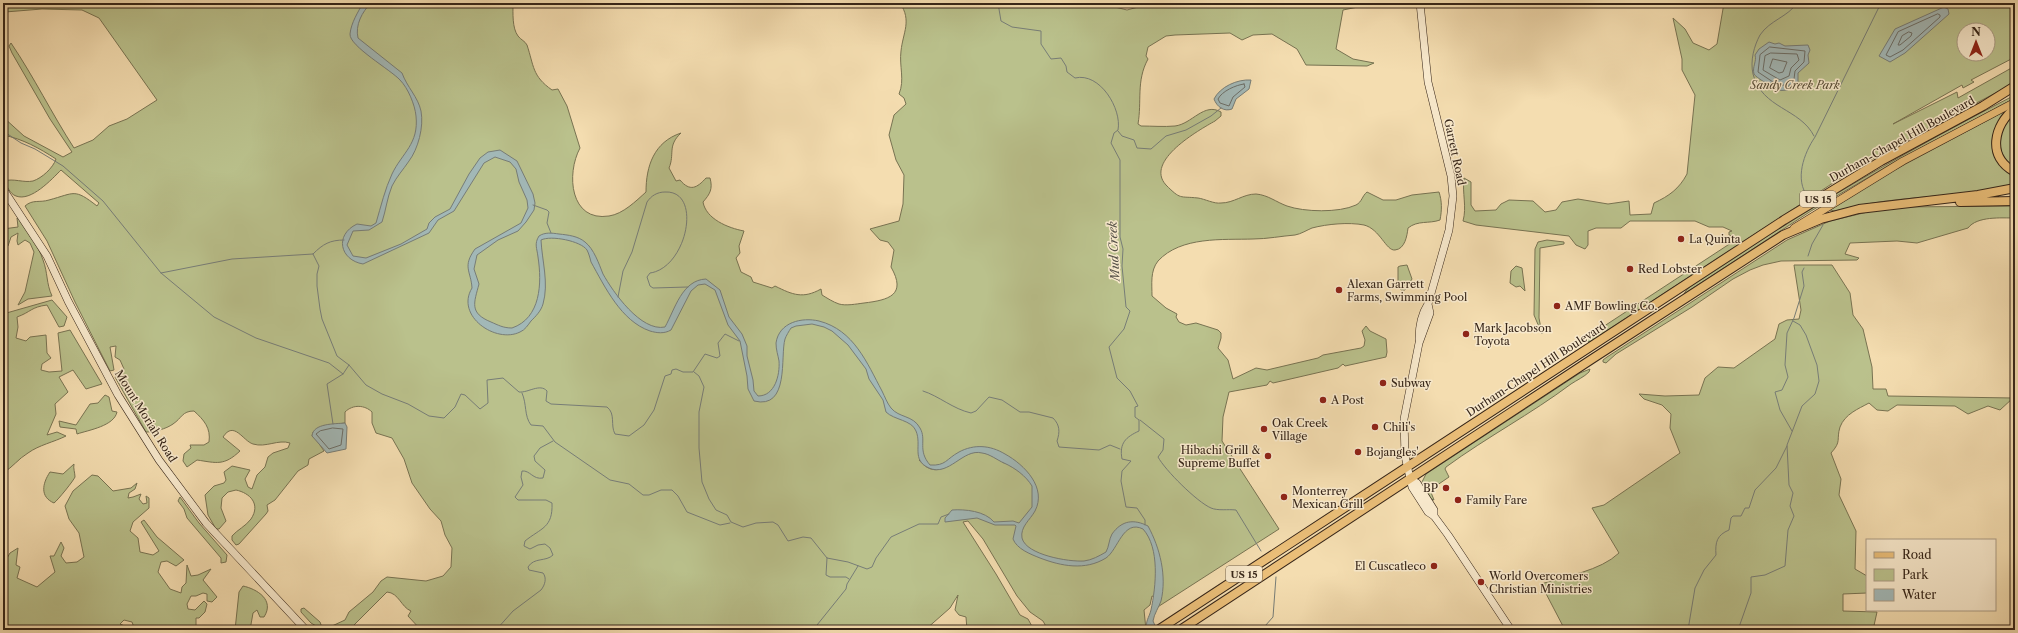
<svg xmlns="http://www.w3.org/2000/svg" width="2018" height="633" font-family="'Libre Caslon Text',serif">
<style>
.green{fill:#bac18c;stroke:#787352;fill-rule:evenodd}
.water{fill:#a2b8b7;stroke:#777d77}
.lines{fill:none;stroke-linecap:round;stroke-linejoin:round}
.shore{stroke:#6c6e68;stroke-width:1}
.stream{stroke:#777d77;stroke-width:1}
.secondary-casing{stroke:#362518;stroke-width:8}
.primary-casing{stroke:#362518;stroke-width:8}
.highway-casing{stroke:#362518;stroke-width:10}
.secondary{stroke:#f8e9cc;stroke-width:7}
.primary{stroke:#eabe78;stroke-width:7}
.highway{stroke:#eabe78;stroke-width:8}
.poi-dot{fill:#8f2418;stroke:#f8e9cc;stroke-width:1.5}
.labels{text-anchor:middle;stroke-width:3;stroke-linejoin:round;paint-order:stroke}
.shield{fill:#f8e9cc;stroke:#70604e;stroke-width:1}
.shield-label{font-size:10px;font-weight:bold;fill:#362518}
.park-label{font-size:11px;font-style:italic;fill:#574c35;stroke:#f8e9cc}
.street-label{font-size:11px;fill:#362518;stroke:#f8e9cc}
.poi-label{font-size:11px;fill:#362518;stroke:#f8e9cc;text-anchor:start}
.water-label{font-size:12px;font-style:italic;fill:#565148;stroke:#f8e9cc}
</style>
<rect width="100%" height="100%" fill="#f4ddb0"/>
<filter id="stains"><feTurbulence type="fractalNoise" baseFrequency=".005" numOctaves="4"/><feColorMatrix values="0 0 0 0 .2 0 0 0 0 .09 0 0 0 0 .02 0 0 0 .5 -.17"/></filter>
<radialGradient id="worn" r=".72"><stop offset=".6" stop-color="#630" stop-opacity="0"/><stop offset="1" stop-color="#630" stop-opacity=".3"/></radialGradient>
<path class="green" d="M3 3H513C513 13 512 28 518 36 521 40 525 41 527 45 534 66 532 76 552 90L558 89 567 106 580 148C566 174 570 222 609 216 623 214 636 201 646 192 646 166 654 142 681 133 667 146 675 154 669 168L676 181 680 180C690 192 697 188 706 178H710C713 189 710 194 703 202 706 219 728 228 744 231L739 246 740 253 736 258 741 272 751 277 753 282 772 288 775 286C793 295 803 299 821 289L822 295C827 298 833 302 839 304 846 306 856 304 864 303 889 300 907 295 891 267L894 250 888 242 880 240 870 229 899 221 903 204 904 175 896 160 889 135 894 115 906 104 904 98 899 94C905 80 899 66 901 51 903 32 912 21 900 3H905L906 7H924L927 3H1099L1127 10 1153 3H1220L1238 7 1297 6 1300 3 1310 5 1343 3 1358 7 1343 10 1336 49 1353 59 1374 63 1367 66 1306 65 1297 49 1272 34 1253 35 1242 40 1230 33 1175 35 1166 36 1148 47 1146 56 1148 59C1136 81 1142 101 1138 124L1141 126C1152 126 1164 127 1175 126 1192 124 1204 102 1221 112V116L1215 121C1199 130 1144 161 1166 185 1181 200 1179 196 1198 198 1205 199 1214 204 1221 203 1234 203 1243 194 1256 194 1268 195 1276 202 1287 206 1304 212 1339 213 1356 205 1362 202 1362 196 1367 192L1383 200H1396L1412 195 1439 192C1442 201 1442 210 1440 220 1429 224 1418 220 1408 228 1407 236 1405 249 1395 250 1386 251 1380 229 1364 225 1349 222 1327 224 1312 228 1307 230 1301 234 1295 235 1282 236 1267 239 1253 239 1223 240 1181 236 1158 261 1150 271 1152 284 1152 296L1166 308 1177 314 1176 317 1179 322 1186 325 1196 323 1218 330 1221 333V338L1218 348 1228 360 1233 379 1256 368 1267 370 1318 358 1323 355 1361 348 1364 346 1365 340 1362 331 1366 326 1370 331 1386 339 1387 352 1386 357 1345 366 1343 364 1338 368 1273 383 1270 381 1267 385 1229 392 1223 417 1222 441 1279 529 1153 610 1156 597 1152 596 1150 605 1144 610 1146 630H1048L1043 621 1030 612 1017 596 983 539 968 521 963 522 996 574 1020 615 1028 619 1034 630H967L966 617 959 615 955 610 958 595 950 608 925 630H421L408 616 411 611C401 607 399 593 387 592L349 630H330L332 626 345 620 349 612 373 592 381 581 387 577 426 581 443 576 451 567 452 548 445 535 441 521 430 509 412 483 404 459 392 438 376 433 372 423V412C365 405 353 404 345 412V423L323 426 313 432 312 436 318 442 324 451 309 459 308 465 298 471 275 500 267 505 268 511 266 514 239 544 236 545 232 540V536C237 530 246 526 251 519 261 504 250 493 236 490L228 492 222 498 221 508 226 521 219 529H216L208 515 205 495 214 486 224 483 226 480 224 472 232 466 250 470 245 479 248 487 252 489 257 475 265 467 268 457 273 453 288 448 290 443C278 439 266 448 253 444 243 441 234 420 223 437L240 451C224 466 217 463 197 460L187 467 183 461 184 454 191 448 190 445H204L209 442C211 428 204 420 194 411 182 411 182 418 173 424 166 429 154 432 146 432L115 377 124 369 120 360 115 357 116 346 110 347 114 370 110 371 75 302 47 241 25 206C33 199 39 203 49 200 75 193 74 188 97 206L99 203 61 170C52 179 31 202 16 196 10 194 7 186 4 181 13 178 24 183 33 181 42 178 53 168 56 159 39 148 23 139 3 135V117L24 136 63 157 72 152 50 119 12 53 9 46 11 43C34 77 52 114 74 148L93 140 109 126 127 119 157 100 99 18 82 10 42 9 5 12 3 11ZM973 450 991 451 1009 462 1004 463C997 459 989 453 981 452 958 449 941 487 919 460H923C938 479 956 455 973 450Z
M1724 3H2015V57L1971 80 1974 82 1963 88 1962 85 1893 124 1957 92 1958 98 2015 66V83L1928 128 1856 168 1591 341 1588 342 1586 339 1589 336 1731 243 1733 240 1732 236 1729 235V232L1732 231 1723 227H1709L1695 221H1630L1621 228H1596L1588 231V245L1585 249 1576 245 1569 236 1476 225 1463 221C1467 207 1462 193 1464 178L1471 182V205L1475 211 1496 210 1501 204 1509 200 1533 201 1545 212 1556 210 1562 202 1578 199 1608 204 1629 201 1630 215 1651 214 1654 203C1669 196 1679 189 1687 174L1695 95 1682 70V59L1673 18 1685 29 1693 43 1709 50 1717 44ZM1964 30H1988V54H1964Z
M2015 95V98L1891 164 1811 211 1684 294C1689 283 1716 270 1727 262 1820 201 1916 146 2015 95Z
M2015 111V169C1993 151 1995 129 2015 111Z
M2003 112 2004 115 1994 144 2015 175V184C1999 187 1983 191 1966 193 1922 198 1878 199 1835 211L1830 210 1885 175Z
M2015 206V218C2001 218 1977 216 1968 228L1917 243 1897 241 1850 243 1845 254 1859 258 1857 260 1781 261 1763 265 1750 270 1733 279 1692 307 1616 354 1606 363 1603 362V360L1607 357 1787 240 1830 221 1880 209 1901 207Z
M17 218 20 219C28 232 38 245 43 260 48 273 46 283 52 296L28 299 18 305 25 292 34 252 30 243 25 240 18 245 17 241 18 233 11 237 8 246 3 244V229L18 227Z
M1547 240 1564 242V244L1540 248 1539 318 1542 334 1534 315 1535 249 1538 242Z
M1407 265 1412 279 1405 290H1401L1398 286V267L1400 266Z
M1794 265H1832L1850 293 1853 315 1863 329 1872 367 1873 389H1886L1888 396 2013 398 2000 410 1988 406 1968 414 1955 406 1897 405 1888 411 1877 410 1869 403C1858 409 1845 414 1840 427 1836 440 1842 441 1831 453L1841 479 1839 495 1856 531 1855 569 1867 576V593L1843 594V611L1877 612 1873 630H1565L1541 584C1566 576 1600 571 1619 553L1592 508 1604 505 1680 453 1670 428 1671 414 1662 405 1644 399 1639 394 1665 396 1699 395 1705 378 1718 367 1734 368 1775 339 1779 324 1787 320 1799 319 1801 310Z
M1516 266 1522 268 1525 291 1520 286 1516 287 1510 283 1511 271Z
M52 300 67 317 64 326 59 327 47 305C31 307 31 312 17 317L18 327 16 338 26 341 30 337 46 335 47 353 51 358 42 364 41 370 49 372 62 371 58 333 70 330 102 384 86 389 73 370 59 377 68 392 55 404 56 414 47 435 57 432 66 436C54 442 39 445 28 453 18 459 13 467 3 473V314Z
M1590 369 1589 372C1584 377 1577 380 1571 384 1531 414 1487 437 1446 467L1445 469 1449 477 1430 490 1434 500 1431 499 1422 482 1426 474 1580 373Z
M105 395 109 397 112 411 117 412C114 426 89 430 77 434L76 429 60 427 59 421 76 425 90 404 98 403Z
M74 464C73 468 75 473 75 477 74 480 58 500 54 503 40 497 42 484 50 472L63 474Z
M92 475 98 476 113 491 131 488 137 483 135 489 129 493 128 498 133 497 141 494 139 499 143 504 147 503 146 496 149 498V508L133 522 130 531 138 538 140 552 153 555 159 551 141 522 144 520 157 537 184 560 176 566 167 561 161 562 158 572 170 589 181 593 182 587 186 583 187 565 191 576 198 575 211 569 203 580 217 597 212 602 207 601V594L203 593 196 596H191L187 604 188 609 195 610 204 601 207 604 205 612 199 618H196V627L194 630H135L132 622 124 620 120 624 134 630H3V565L10 553 18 548 16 565 20 567 17 578 37 587 55 572 50 556H54L61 542 64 548 61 556 66 563 77 562 84 557 79 533 69 519 65 506 73 491Z
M180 497 199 523 227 555 226 562 221 563V558L187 518 184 509 178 501Z
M243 586C257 589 275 600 264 617H260L257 610 253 613 250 630H235L239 592Z
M304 608 320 622 323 630 311 623 301 612V609Z"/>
<path class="water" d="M363 3H371C362 12 355 25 358 38L402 73C407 87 418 97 421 111 424 127 418 149 409 161 403 170 397 176 392 186 387 198 386 210 382 222L369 230 353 231 347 245 353 256 366 258 401 244 427 229 429 223 435 217 450 209 469 174 480 158 488 152 500 150 517 161 533 194 535 203 534 210 526 222 518 231 498 240 477 255 474 269 479 284C474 303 469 313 491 322 498 325 503 328 512 328 541 318 542 283 538 257 537 248 534 244 539 236 545 232 552 233 559 234 568 235 578 236 585 242 594 249 599 264 603 274 613 292 641 332 665 327 675 309 682 280 706 279L720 290 729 317 742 334 747 346V356L753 380 754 391 758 396C775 396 780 375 779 361 778 355 776 350 776 343 779 322 802 317 819 321 854 330 867 363 882 391 885 397 887 403 891 408 899 418 913 415 920 428 927 440 917 450 930 465 946 466 946 459 959 452 974 444 990 445 1005 454 1025 465 1047 488 1035 511 1030 520 1020 527 1022 538 1026 555 1069 562 1084 561 1092 560 1099 556 1106 552 1109 547 1109 539 1112 534 1122 520 1134 519 1148 526 1160 548 1167 576 1161 601 1159 607 1154 614 1153 621L1157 630H1147C1145 621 1149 618 1151 610 1156 586 1160 548 1143 529 1123 519 1118 550 1106 558 1085 571 1061 566 1040 558 1030 554 1017 549 1013 539L1016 526 1015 525H995L977 518 945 522V518L952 510C965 509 985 511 994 522L1013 521 1019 523 1032 507V486C1026 476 1015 468 1004 463 997 460 990 454 982 453 963 448 949 477 929 468 911 460 922 445 916 431 912 420 894 420 886 412L883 400 869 379 866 369 848 345 832 331 824 327 812 324 796 326 791 328C789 331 786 336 785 339 780 356 790 410 754 401L748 389 747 376 740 341 728 325 715 290 705 284 698 285 691 291 671 330C664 334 657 333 650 331 621 321 605 287 591 262 590 258 589 254 587 250 581 241 551 235 541 240 542 261 549 283 543 304 541 311 536 316 531 321 528 325 525 330 520 332 496 344 455 316 472 288 471 271 462 267 475 249L521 223 528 208 527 200 519 182 516 169 510 162 495 157 484 163 454 211 438 220 429 233 363 264C340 260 334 235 357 224L371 226 376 223C381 206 385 189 392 174 402 153 419 144 416 116 415 105 408 88 400 80 391 70 349 46 350 34 351 23 358 12 363 3Z
M1944 7 1948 9 1949 14 1905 53 1890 62 1879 56 1895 29Z
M1769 42 1775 44 1779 43 1785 46 1808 45 1810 50 1808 55 1809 63 1798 73V82L1789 85 1788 90C1785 90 1781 91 1778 90 1775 89 1755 77 1754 74 1752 67 1757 61 1755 55L1759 49Z
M1251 80 1249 89 1236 99 1232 109C1224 112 1217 107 1214 99 1220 87 1237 79 1251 80Z
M345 423 347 427 346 449 327 453 312 436C313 423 335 424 345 423Z"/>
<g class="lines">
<path class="shore" d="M1938 14 1940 15V17L1903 50 1890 57 1886 55 1898 32Z
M1909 32 1912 33 1911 36 1900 45H1898L1902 36Z
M1770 47 1805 51 1804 62 1795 71 1794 79 1784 85 1779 86 1758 72 1760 55Z
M1771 53 1797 54 1799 60 1791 68 1789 76 1780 80 1763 70 1765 56Z
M1773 59 1787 62 1783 72 1779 73 1770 68Z
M1244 84 1245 87 1233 97 1229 106 1220 103 1218 99C1222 91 1236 85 1244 84Z
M333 428 343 429 341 445 329 449 316 434 320 431Z"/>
<path class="stream" d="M998 3 1001 21 1012 27 1041 31V44L1051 59 1061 58 1066 66 1067 72 1075 78C1100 72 1122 109 1118 130L1114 133 1111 143 1120 160V237L1123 249 1122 266 1126 307 1130 311 1124 329 1109 347 1117 378 1130 391 1138 406 1135 407V417L1139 420V431C1126 437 1119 443 1122 459L1131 461 1122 471 1121 481 1126 507 1137 508 1145 520V525
M1797 3C1788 17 1770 20 1760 35 1754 46 1750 61 1753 74 1762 109 1800 108 1814 136
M3 131 21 143 35 149 63 166 103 201 161 273 214 317 256 338 329 363 343 374
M1118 131 1122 136 1134 140 1137 148 1151 149 1166 136 1186 130 1211 116 1221 108
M1808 197C1794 180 1804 153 1815 137L1881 3
M533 205 547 210 549 212 547 223 551 233
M313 254 319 266 317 274V286L320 309 322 319 337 356 349 365 366 385 382 394 408 404 429 416 444 418 455 407 461 394 465 395 480 409 488 403 487 380 503 378 519 392C528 393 540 383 547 391L546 401 551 404 607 407C616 414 610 425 615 434L629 436 644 425 654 410 665 376 671 374 672 370 676 369 683 372H693L705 354 717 358 720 356 718 343 725 334 739 341
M1808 256 1812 244 1823 225
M161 273 232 259 313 254C323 244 330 240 344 240
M618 297 623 271 632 252 647 202C651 196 657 192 665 192 703 190 687 268 650 273L647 277 650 286 653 288 688 287
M694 372 699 376 704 387 699 412V448L702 482 709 499 716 510 727 515 731 522 743 527 756 523 773 522 778 525 788 541 803 537 811 538 827 558 848 562 867 569 872 567 876 558 891 537 919 524H938L941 517 949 514
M923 391C939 396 953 409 971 413L976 411 989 397 1002 400 1020 412H1029L1053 418C1060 425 1060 432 1057 441L1059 447 1099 450 1110 445 1120 449
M522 393C527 404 524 416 531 425L543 426 555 442 610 480 629 484 643 495H649L661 490H672L678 496 687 512 720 525 730 523
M1140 420 1164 439 1163 450 1158 457C1165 470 1197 502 1211 508 1218 511 1228 509 1236 510L1261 551
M333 424 327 384 343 374 349 365
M1792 431 1780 410 1775 392 1782 390 1788 377 1785 365 1787 333 1794 318 1804 286 1802 272 1804 268
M827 558 826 575 830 577H846L849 579
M466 630 467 628 474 626 481 630
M496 630 513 611 541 590C545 585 547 578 543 573L529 570 528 567C534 557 546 562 553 555L550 548 545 544 538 545 530 549 524 546 525 541C541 528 553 528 552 503L546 500H518L515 497 523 485 521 477 522 471C530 470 533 480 543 478L545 470 535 461 534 456 540 448 553 441
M813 630 846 589 847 584 858 566
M1252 630 1265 626 1273 617 1276 577
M1688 630 1695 588 1704 570 1716 555C1715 542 1717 535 1729 530L1731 518 1733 516H1741L1745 508H1749L1755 490 1776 468 1787 446
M1738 630 1751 593V577L1765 575 1785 566 1788 530 1794 516 1790 506 1793 493 1789 485 1787 445 1802 406 1815 394 1819 381 1817 365 1806 335 1800 325 1793 321"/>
<defs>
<path id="secondary" d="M3 189 47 256 68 301 118 395 159 460 206 523 306 630
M1428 304 1430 313 1419 343 1404 419 1405 456 1412 487 1428 512 1434 516 1448 535 1511 630
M1419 339C1419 327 1421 315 1428 304L1449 230 1453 196 1451 176 1428 82 1420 3
M1410 479 1417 483 1434 510V516"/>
<path id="primary" d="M1794 228 1903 161 2015 102"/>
<path id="highway" d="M2015 108C1994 125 1986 157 2015 172
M1960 202 2015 201
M1158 630 1784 220 1881 161 1983 106 2015 86
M1180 630 1592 359 1783 235 1821 219 1859 209 1978 195 2015 188"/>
</defs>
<use href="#secondary" class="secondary-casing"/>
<use href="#primary" class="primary-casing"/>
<use href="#highway" class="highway-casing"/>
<use href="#secondary" class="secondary"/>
<use href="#primary" class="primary"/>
<use href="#highway" class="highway"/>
</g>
<g class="poi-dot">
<circle cx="1681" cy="239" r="4"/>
<circle cx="1630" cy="269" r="4"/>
<circle cx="1339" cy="290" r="4"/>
<circle cx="1557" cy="306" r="4"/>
<circle cx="1466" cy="334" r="4"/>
<circle cx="1383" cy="383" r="4"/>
<circle cx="1323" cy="400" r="4"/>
<circle cx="1375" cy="427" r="4"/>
<circle cx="1264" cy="429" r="4"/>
<circle cx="1358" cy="452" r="4"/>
<circle cx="1268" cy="456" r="4"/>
<circle cx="1446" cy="488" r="4"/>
<circle cx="1284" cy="497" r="4"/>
<circle cx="1458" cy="500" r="4"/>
<circle cx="1434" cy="566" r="4"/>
<circle cx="1481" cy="582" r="4"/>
</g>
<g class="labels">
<g class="shield">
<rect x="1800" y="191" width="36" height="16" rx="3"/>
<rect x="1226" y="566" width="36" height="16" rx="3"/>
</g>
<g class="shield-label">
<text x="1818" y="203">US 15</text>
<text x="1244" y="578">US 15</text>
</g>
<g class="park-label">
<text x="1795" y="89">Sandy Creek Park</text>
</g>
<g class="street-label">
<text transform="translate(1902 139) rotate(-29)" y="4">Durham-Chapel Hill Boulevard</text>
<text transform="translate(1455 152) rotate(78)" y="4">Garrett Road</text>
<text transform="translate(1536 369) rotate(-33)" y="4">Durham-Chapel Hill Boulevard</text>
<text transform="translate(146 416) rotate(58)" y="4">Mount Moriah Road</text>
</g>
<g class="poi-label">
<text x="1689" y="243">La Quinta</text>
<text x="1638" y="273">Red Lobster</text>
<text x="1347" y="288">Alexan Garrett<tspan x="1347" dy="13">Farms, Swimming Pool</tspan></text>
<text x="1565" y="310">AMF Bowling Co.</text>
<text x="1474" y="332">Mark Jacobson<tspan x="1474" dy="13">Toyota</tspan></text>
<text x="1391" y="387">Subway</text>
<text x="1331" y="404">A Post</text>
<text x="1272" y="427">Oak Creek<tspan x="1272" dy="13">Village</tspan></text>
<text x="1383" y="431">Chili's</text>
<text x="1260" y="454" text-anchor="end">Hibachi Grill &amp;<tspan x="1260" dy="13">Supreme Buffet</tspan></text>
<text x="1366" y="456">Bojangles'</text>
<text x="1438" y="492" text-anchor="end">BP</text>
<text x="1292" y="495">Monterrey<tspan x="1292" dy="13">Mexican Grill</tspan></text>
<text x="1466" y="504">Family Fare</text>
<text x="1426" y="570" text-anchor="end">El Cuscatleco</text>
<text x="1489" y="580">World Overcomers<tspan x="1489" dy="13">Christian Ministries</tspan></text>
</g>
<g class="water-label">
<text transform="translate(1114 251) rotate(-93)" y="4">Mud Creek</text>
</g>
</g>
<rect width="2018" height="633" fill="none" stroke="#f4ddb0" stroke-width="16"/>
<rect x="4" y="4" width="2010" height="625" fill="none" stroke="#362518" stroke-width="2"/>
<rect x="8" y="8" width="2002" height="617" fill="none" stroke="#362518"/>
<rect x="1866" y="539" width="130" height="72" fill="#f8e9cc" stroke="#aa9b84"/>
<rect x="1874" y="552" width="20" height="6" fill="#eabe78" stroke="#aa9b84"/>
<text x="1902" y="559" font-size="12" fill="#362518">Road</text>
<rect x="1874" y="569" width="20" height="12" fill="#bac18c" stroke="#aa9b84"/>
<text x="1902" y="579" font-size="12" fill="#362518">Park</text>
<rect x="1874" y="589" width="20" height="12" fill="#a2b8b7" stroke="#aa9b84"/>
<text x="1902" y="599" font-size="12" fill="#362518">Water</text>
<g transform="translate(1976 42)"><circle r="19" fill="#f8e9cc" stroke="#aa9b84"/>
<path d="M0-3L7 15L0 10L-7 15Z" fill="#8f2418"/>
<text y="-6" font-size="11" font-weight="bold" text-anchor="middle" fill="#362518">N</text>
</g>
<rect width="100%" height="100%" filter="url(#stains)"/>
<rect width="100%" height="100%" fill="url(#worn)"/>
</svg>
